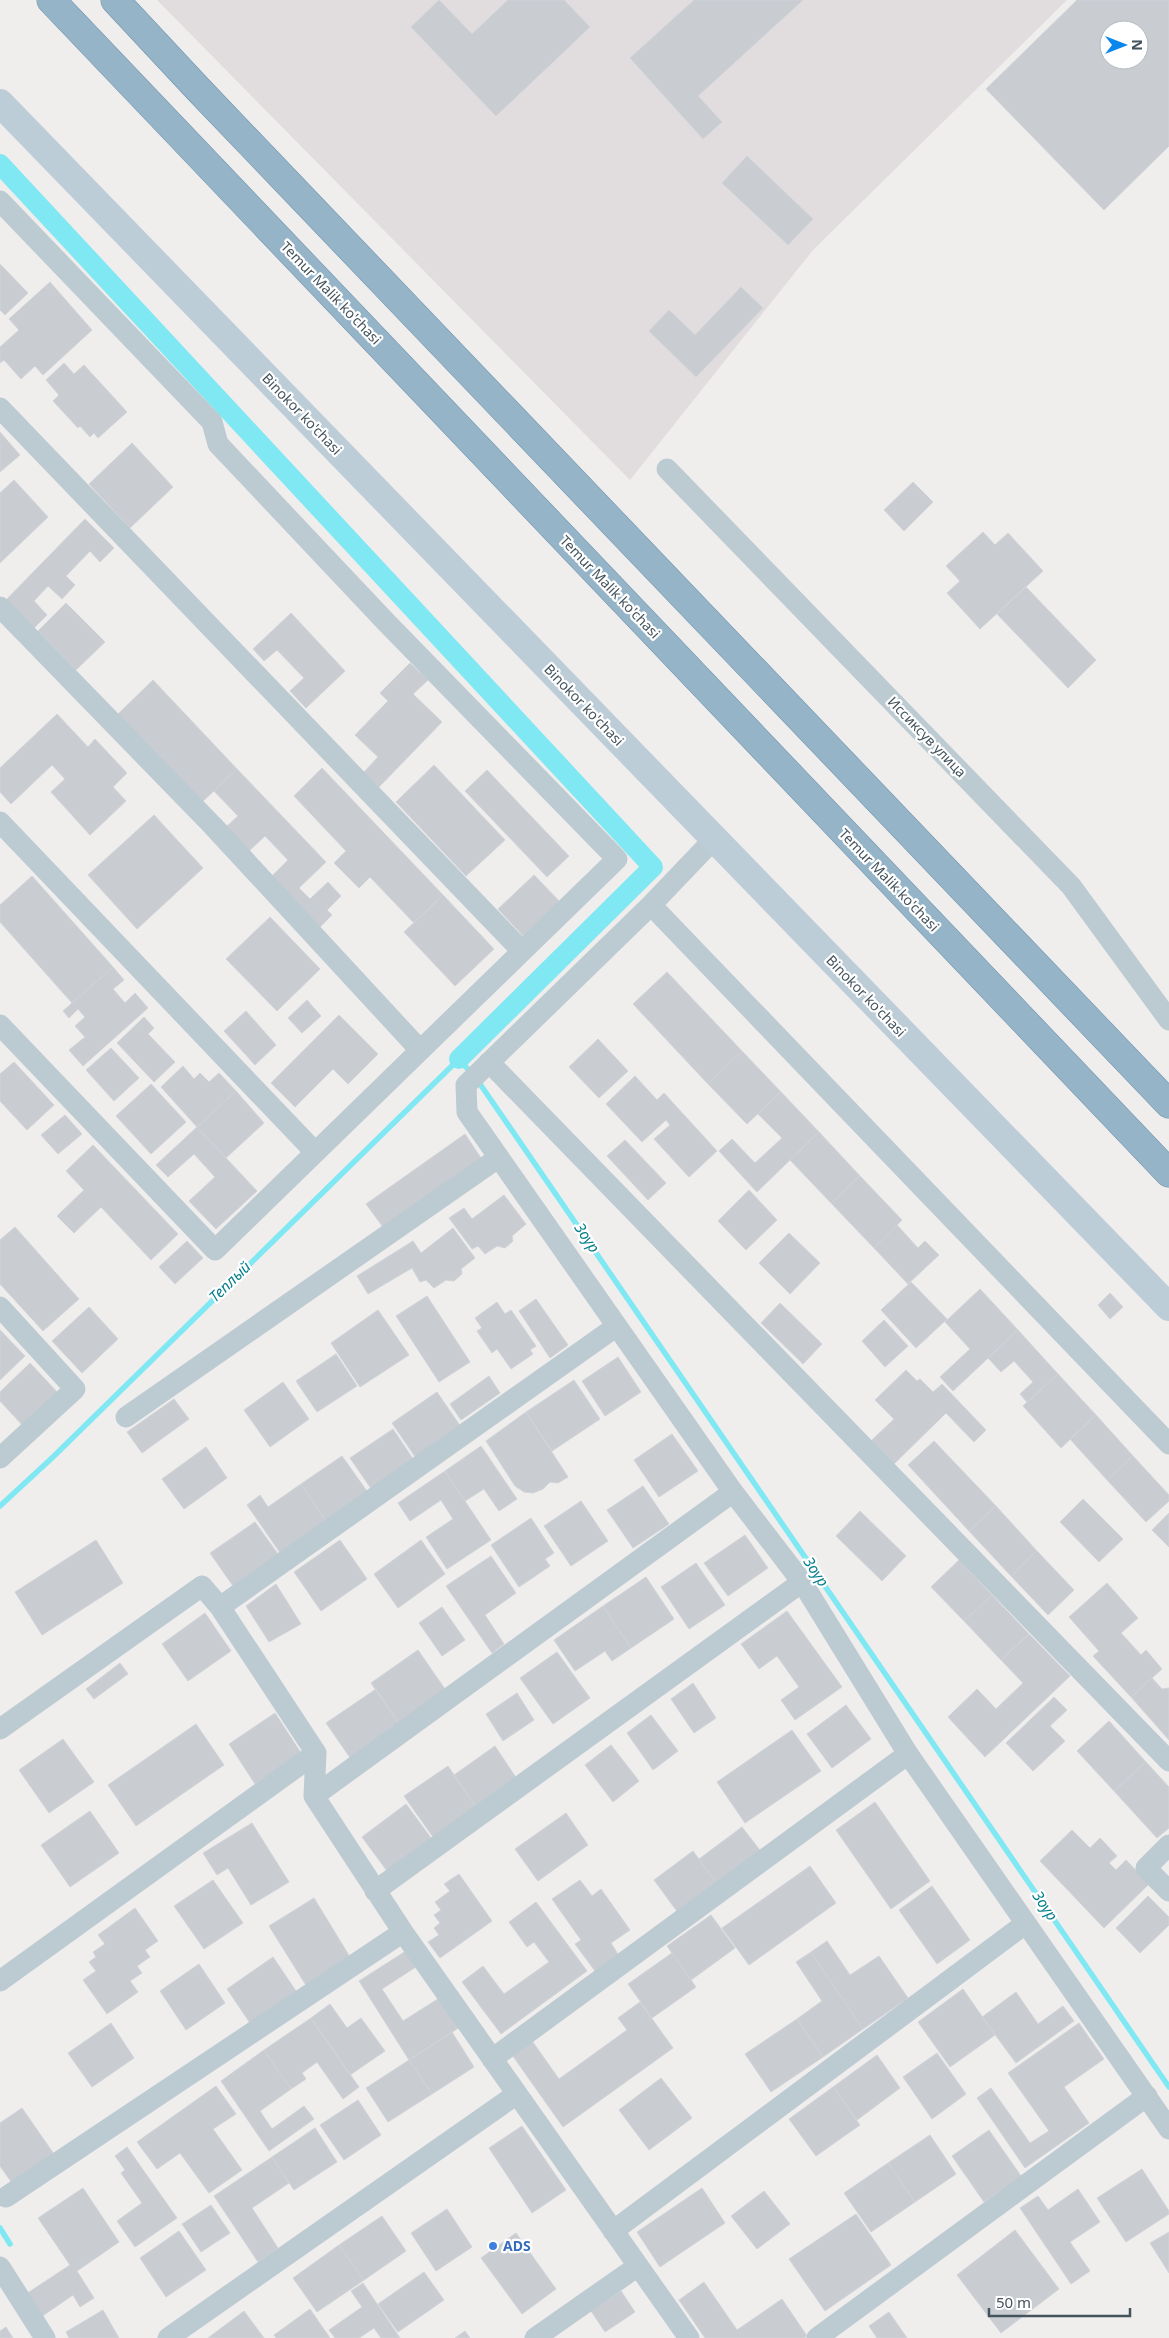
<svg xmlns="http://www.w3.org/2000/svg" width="1169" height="2338" font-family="'Noto Sans',sans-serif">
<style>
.education{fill:#e1dddf}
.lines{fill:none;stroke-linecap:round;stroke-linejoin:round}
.stream{stroke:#7fe8f3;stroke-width:5.5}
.canal{stroke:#7fe8f3;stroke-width:20}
.building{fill:#c9cdd2;stroke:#d0d4d9;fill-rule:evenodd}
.trunk-casing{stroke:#6b92ac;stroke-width:29}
.minor{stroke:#bccad1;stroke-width:21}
.secondary{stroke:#bdcdd8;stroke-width:28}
.trunk{stroke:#95b4c8;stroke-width:28}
.shop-dot{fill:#3f7fe0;stroke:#fff;stroke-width:2}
.labels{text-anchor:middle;stroke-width:4.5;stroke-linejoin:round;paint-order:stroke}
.street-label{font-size:14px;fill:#44535c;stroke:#fff}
.shop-label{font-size:14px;font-weight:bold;fill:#366cbe;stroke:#fff;text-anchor:start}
.water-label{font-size:15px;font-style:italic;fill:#047e8a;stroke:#fff}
</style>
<rect width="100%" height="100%" fill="#f0eded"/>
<path class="education" d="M157 0H1067L813 250 630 480Z"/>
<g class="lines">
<path class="stream" d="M478 1081 1169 2087
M0 1506 53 1457 459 1059 472 1074
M0 2228 10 2244"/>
<path class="canal" d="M0 164 653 867 459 1059"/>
</g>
<path class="building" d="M439 0 472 34 508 0H564L590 27 496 116 411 27Z
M694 0H803L698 96 722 122 703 139 630 58Z
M1077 0H1169V146L1104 210 986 89ZM1109 30H1139V60H1109Z
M747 156 813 219 788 245 722 183Z
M0 264 28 293 5 315 0 310Z
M50 282 92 330 43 375 35 366 21 379 4 360 0 363V347L19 330 9 319Z
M741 287 763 308 696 377 649 331 669 310 695 335Z
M64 363 74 374 84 365 127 412 98 438 94 433 90 437 80 426 78 428 53 401 59 395 46 380Z
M0 432 20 455 0 472Z
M132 443 173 487 130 528 89 484Z
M14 480 48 517 0 563V493Z
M913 482 933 502 904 531 884 510Z
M85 519 114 548 100 562 90 551 66 576 75 585 62 599 48 586 34 601 47 615 32 630 4 602Z
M983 532 995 545 1008 533 1043 571 980 629 947 593 960 581 946 566Z
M1026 587 1096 660 1068 688 997 614Z
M66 603 105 642 76 670 38 631Z
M291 613 345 671 306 708 290 691 304 678 277 650 264 661 253 649Z
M410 663 428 680 413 694 442 722 379 787 364 772 378 757 355 735 388 701 380 693Z
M153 680 237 769 199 805 115 717Z
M57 714 88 747 95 739 127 773 113 787 126 801 90 835 51 792 65 779 52 765 11 804 0 792V768Z
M434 765 505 840 466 876 396 802Z
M322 768 443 895 414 923 370 877 359 888 334 863 346 851 294 796Z
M237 769 326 862 299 888 310 899 328 882 341 896 327 910 332 915 319 928 271 877 288 860 265 836 248 852 225 828 238 816 214 791Z
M487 770 569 856 547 877 465 791Z
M154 815 203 868 137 929 88 875Z
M534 875 563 905 526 939 498 909Z
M32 876 113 967 72 1003 0 922V905Z
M443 895 494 949 455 986 404 932Z
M270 917 320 969 277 1011 226 959Z
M113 967 124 980 113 989 125 1003 135 993 148 1008 83 1066 69 1050 85 1037 75 1026 85 1017 78 1009 69 1018 63 1011Z
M667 972 742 1051 708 1084 633 1004Z
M307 1000 321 1016 302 1033 288 1018Z
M246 1011 276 1045 255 1065 224 1031Z
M339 1015 378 1054 348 1084 333 1069 295 1107 271 1083Z
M144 1017 154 1028 148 1034 175 1062 154 1082 117 1043Z
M598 1039 628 1071 599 1098 569 1067Z
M111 1048 139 1078 114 1101 86 1070Z
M742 1051 781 1092 747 1124 708 1084Z
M14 1062 54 1105 27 1130 0 1101V1074Z
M183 1066 194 1079 200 1073 209 1082 219 1073 236 1091 197 1127 161 1087Z
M635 1076 657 1100 664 1093 717 1151 689 1177 654 1139 670 1125 666 1120 642 1142 606 1104Z
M151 1084 186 1122 151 1154 116 1116Z
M236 1091 264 1123 226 1158 197 1127Z
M781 1092 819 1132 757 1192 719 1151 732 1139 755 1163 782 1138 758 1114Z
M65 1115 82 1134 58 1154 41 1135Z
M197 1127 257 1191 216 1229 189 1201 215 1177 194 1154 168 1177 156 1165Z
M819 1132 860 1176 831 1203 790 1160Z
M465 1134 481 1158 383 1227 366 1204Z
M625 1140 666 1183 648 1200 607 1156Z
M93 1145 178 1234 151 1260 101 1207 74 1233 57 1216 84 1190 66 1171Z
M860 1176 902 1220 874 1248 831 1203Z
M749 1190 777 1220 746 1250 718 1221Z
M504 1195 526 1224 512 1236 513 1241 505 1248 497 1246 485 1254 478 1246 472 1249 449 1218 464 1208 472 1219Z
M897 1225 918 1248 925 1241 939 1255 908 1284 874 1248Z
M15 1227 79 1299 43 1331 0 1284V1240Z
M453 1228 475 1258 461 1269 462 1274 454 1281 446 1280 434 1288 426 1280 420 1282 412 1268 368 1294 357 1276 413 1241 421 1253Z
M789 1233 820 1263 790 1294 759 1263Z
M187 1241 203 1258 175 1284 159 1267Z
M911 1282 947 1319 916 1348 881 1310Z
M980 1289 1018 1330 953 1391 940 1377 970 1349 945 1322Z
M1110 1293 1123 1307 1110 1319 1098 1305Z
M427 1296 470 1362 439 1382 396 1316Z
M536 1299 568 1345 550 1358 519 1311Z
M497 1302 505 1314 511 1310 536 1346 530 1350 533 1354 511 1369 497 1349 492 1353 477 1331 482 1328 475 1318Z
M780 1303 822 1344 803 1364 761 1323Z
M89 1307 118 1339 82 1373 52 1341Z
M378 1310 409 1355 360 1387 331 1343Z
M884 1320 908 1346 885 1367 862 1341Z
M0 1330 25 1356 0 1380Z
M1018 1330 1058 1374 1027 1402 1020 1394 1033 1382 1014 1361 1001 1372 988 1358Z
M336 1354 357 1386 317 1412 296 1381Z
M618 1357 641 1392 605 1416 582 1381Z
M30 1363 59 1394 24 1427 0 1401V1392Z
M906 1370 917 1381 920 1379 933 1392 942 1384 986 1430 974 1442 946 1413 894 1464 871 1441 894 1419 875 1400Z
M1058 1374 1096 1415 1061 1448 1023 1406Z
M489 1376 500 1393 461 1420 450 1404Z
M574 1380 600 1419 552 1451 526 1412Z
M283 1382 309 1419 270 1447 244 1410Z
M437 1392 463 1430 418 1461 392 1423Z
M174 1399 189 1419 142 1453 127 1432Z
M526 1412 568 1477 558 1483 550 1482 543 1489 533 1493 524 1492 515 1486 486 1441Z
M1096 1415 1133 1456 1107 1480 1070 1439Z
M393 1429 415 1462 372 1490 350 1458Z
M672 1434 698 1471 659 1497 634 1460Z
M934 1441 996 1506 969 1531 908 1465Z
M481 1446 517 1499 499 1511 484 1489 465 1501 445 1471Z
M206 1447 227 1478 184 1509 162 1479Z
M342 1456 369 1494 327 1523 301 1484Z
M1133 1456 1169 1495V1501L1146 1522 1107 1480Z
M445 1471 491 1540 447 1569 426 1537 453 1519 441 1500 410 1521 398 1503Z
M301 1484 327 1523 281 1554 247 1505 260 1495 268 1507Z
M643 1486 669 1524 633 1548 607 1510Z
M1083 1499 1123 1539 1099 1562 1060 1522Z
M581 1501 608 1541 571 1566 544 1526Z
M996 1506 1037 1551 1011 1576 969 1531Z
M860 1511 906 1556 882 1581 836 1536Z
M1169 1513V1547L1152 1530Z
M531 1518 554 1553 545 1559 550 1566 519 1587 491 1545Z
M255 1522 278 1554 233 1586 210 1553Z
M745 1535 768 1568 728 1596 704 1563Z
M96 1540 123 1583 42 1635 15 1592Z
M340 1540 367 1579 321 1611 294 1572Z
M421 1540 445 1574 398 1608 374 1574Z
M1037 1551 1074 1590 1048 1615 1011 1576Z
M491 1556 516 1593 485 1615 504 1644 492 1653 446 1586Z
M959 1560 992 1595 964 1621 931 1587Z
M696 1563 725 1605 689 1629 661 1587Z
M646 1577 674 1619 631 1648 603 1606Z
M1107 1583 1138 1618 1121 1633 1141 1655 1146 1650 1162 1669 1131 1697 1093 1656 1099 1651 1069 1617Z
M276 1584 301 1624 269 1642 246 1606Z
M992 1595 1029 1634 1001 1660 964 1621Z
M603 1606 631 1648 612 1661 605 1651 575 1671 554 1640Z
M442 1607 465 1640 442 1656 419 1623Z
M787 1611 842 1687 795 1720 781 1700 799 1687 777 1656 759 1669 741 1644Z
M205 1613 231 1651 188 1681 162 1644Z
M1029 1634 1070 1676 985 1757 948 1717 977 1689 996 1709 1023 1683 1001 1660Z
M418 1650 447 1692 400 1725 371 1683Z
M557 1652 590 1698 553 1724 520 1678Z
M120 1663 128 1674 94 1699 86 1689Z
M1152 1678 1162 1689 1169 1688V1740L1131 1697Z
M693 1683 716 1718 694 1733 671 1699Z
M376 1689 400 1725 351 1759 326 1723Z
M517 1693 534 1720 503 1741 486 1714Z
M1054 1697 1067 1710 1050 1726 1065 1741 1033 1771 1006 1743Z
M846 1705 871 1739 832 1768 807 1734Z
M275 1713 301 1753 255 1784 229 1744Z
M651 1715 678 1751 653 1770 627 1733Z
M1109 1721 1146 1762 1114 1791 1077 1751Z
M196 1724 224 1765 136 1826 108 1785Z
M792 1730 821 1771 745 1823 717 1782Z
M63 1739 94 1782 49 1813 19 1770Z
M611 1745 639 1781 613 1802 585 1765Z
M495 1746 517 1779 476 1807 454 1775Z
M1146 1762 1169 1787V1828L1157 1838 1114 1791Z
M448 1766 476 1807 433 1837 404 1796Z
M875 1802 930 1881 891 1909 836 1830Z
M406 1804 431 1838 387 1871 362 1837Z
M90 1811 119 1853 70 1887 41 1845Z
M566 1813 588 1845 538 1881 515 1849Z
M252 1823 289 1882 251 1905 228 1868 217 1875 203 1853Z
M742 1827 762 1853 718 1885 699 1859Z
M1072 1830 1090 1848 1100 1838 1117 1856 1109 1863 1116 1870 1126 1860 1149 1884 1104 1928 1040 1861Z
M693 1851 718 1885 679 1914 654 1880Z
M810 1866 836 1903 749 1965 722 1928Z
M459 1874 492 1921 440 1958 428 1942 439 1935 434 1928 440 1923 434 1915 441 1910 435 1902 450 1891 444 1884Z
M213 1880 243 1923 204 1949 174 1906Z
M580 1880 592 1896 601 1889 630 1930 611 1943 621 1959 598 1975 575 1944 581 1940 552 1899Z
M932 1886 970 1940 937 1964 899 1910Z
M1148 1896 1169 1917V1925L1140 1953 1116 1928Z
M314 1898 353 1962 309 1990 269 1926Z
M536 1902 587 1971 501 2034 462 1982 483 1966 504 1994 549 1962 534 1942 527 1947 509 1922Z
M135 1908 158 1941 145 1950 150 1957 137 1966 142 1973 130 1981 138 1992 107 2014 83 1980 96 1971 89 1962 96 1957 93 1952 105 1944 98 1935Z
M711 1915 735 1948 691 1980 667 1946Z
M827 1941 850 1975 879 1956 908 1998 863 2029 811 1952Z
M409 1949 419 1965 382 1989 403 2021 441 1997 460 2027 409 2060 359 1981Z
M811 1952 863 2029 823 2057 797 2019 822 2001 796 1962Z
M672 1953 696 1987 652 2018 628 1984Z
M273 1957 298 1994 252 2026 227 1989Z
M199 1964 225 2003 186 2030 160 1991Z
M963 1989 995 2035 950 2067 918 2022Z
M1016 1992 1038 2024 1063 2006 1074 2021 1016 2063 982 2017Z
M640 2002 673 2048 563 2127 510 2052 530 2038 559 2079 627 2030 618 2018Z
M330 2004 347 2028 361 2018 385 2051 350 2075 311 2018Z
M311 2018 359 2087 343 2099 317 2062 302 2073 306 2079 291 2089 264 2050Z
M797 2019 823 2057 771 2092 745 2054Z
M111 2023 134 2058 92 2087 68 2053Z
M1079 2023 1104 2059 1064 2087 1089 2123 1025 2168 977 2098 991 2088 1030 2143 1049 2131 1008 2073Z
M452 2032 474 2067 432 2094 409 2060Z
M264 2050 291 2089 260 2111 272 2129 304 2106 314 2119 269 2151 221 2081Z
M937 2053 966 2094 932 2119 903 2077Z
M877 2055 900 2088 857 2120 833 2087Z
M409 2060 432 2094 388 2122 366 2088Z
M661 2078 692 2118 649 2150 619 2110Z
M216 2086 236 2114 213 2129 242 2170 209 2193 180 2153 157 2169 137 2142Z
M833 2087 860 2125 816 2156 789 2119Z
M358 2100 381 2135 344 2160 320 2125Z
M22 2108 56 2157 14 2186 0 2166V2123Z
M522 2126 566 2190 532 2213 489 2148Z
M315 2128 337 2162 294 2190 272 2157Z
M989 2130 1021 2176 984 2202 952 2156Z
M930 2135 956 2174 915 2202 888 2163Z
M127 2147 177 2218 135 2247 117 2221 142 2203 121 2173 125 2170 115 2156Z
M272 2157 289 2183 252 2208 278 2248 258 2262 214 2196Z
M888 2163 915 2202 871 2232 844 2193Z
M1142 2169 1169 2211V2214L1126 2242 1097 2198Z
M83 2188 119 2242 77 2271 94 2298 80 2307 73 2295 41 2317 26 2294 70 2265 38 2218Z
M702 2188 725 2223 660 2267 637 2232Z
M1078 2189 1100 2222 1070 2242 1090 2271 1071 2284 1020 2208 1038 2196 1048 2210Z
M764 2191 790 2224 757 2249 731 2216Z
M211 2205 230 2233 201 2252 182 2224Z
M447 2209 472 2247 436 2271 411 2233Z
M856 2214 891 2265 825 2311 789 2259Z
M382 2216 406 2251 364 2280 339 2245Z
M1015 2230 1059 2289 1001 2333 957 2275Z
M179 2231 206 2270 166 2297 140 2258Z
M1169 2232V2273L1150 2243Z
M516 2233 556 2289 522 2314 481 2258Z
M339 2245 364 2280 317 2312 293 2278Z
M424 2272 444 2300 398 2332 378 2304Z
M704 2282 737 2330 782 2299 807 2336 804 2338H705L679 2300Z
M363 2283 400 2338H381L374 2328 359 2338H335L329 2330 362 2307 351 2291Z
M621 2291 635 2312 605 2332 591 2311Z
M310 2309 330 2338H276L274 2335Z
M103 2310 119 2338H69L66 2332Z
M244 2311 264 2338H208Z
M889 2312 907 2338H877L869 2326Z
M6 2327 13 2338H0V2331Z
M465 2331 470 2338H455Z"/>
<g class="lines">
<defs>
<path id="trunk" d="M51 0 1169 1173
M115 0 198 89 1169 1104"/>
</defs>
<use href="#trunk" class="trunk-casing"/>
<path class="minor" d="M0 201 212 422 218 444 385 621 617 859 215 1250 0 1025
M0 408 522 951
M667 469 1071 886 1169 1020
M0 607 213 826 420 1050
M0 822 315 1152
M714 839 651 905 466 1085 467 1112 733 1492 802 1582 908 1754 1169 2129
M651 905 1169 1444
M489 1062 1169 1761
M0 1307 75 1389 0 1458
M126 1417 498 1158
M220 1607 316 1753 314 1796 403 1932 689 2338
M0 1729 202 1586 220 1607 617 1326
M314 1796 733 1492
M1169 1845 1146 1868 1169 1891
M375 1891 802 1582
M0 1981 316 1753
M492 2059 908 1754
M6 2197 403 1932
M613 2231 1025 1924
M0 2267 45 2338
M168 2338 517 2094
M535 2338 638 2266
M817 2338 1147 2096"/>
<path class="secondary" d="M0 103 1169 1307"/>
<use href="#trunk" class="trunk"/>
</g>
<circle class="shop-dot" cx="493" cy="2246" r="5"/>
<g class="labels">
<g class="street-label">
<text transform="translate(331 293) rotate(46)" y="5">Temur Malik ko'chasi</text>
<text transform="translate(302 414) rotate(46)" y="5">Binokor ko'chasi</text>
<text transform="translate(610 587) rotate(46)" y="5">Temur Malik ko'chasi</text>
<text transform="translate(584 705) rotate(46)" y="5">Binokor ko'chasi</text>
<text transform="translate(927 737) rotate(46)" y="5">Иссиксув улица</text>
<text transform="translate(889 880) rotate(46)" y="5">Temur Malik ko'chasi</text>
<text transform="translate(866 996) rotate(46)" y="5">Binokor ko'chasi</text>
</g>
<g class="shop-label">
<text x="503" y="2251">ADS</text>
</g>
<g class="water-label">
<text transform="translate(587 1238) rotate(56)" y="5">Зоур</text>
<text transform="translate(230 1282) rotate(-44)" y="5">Теплый</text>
<text transform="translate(816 1572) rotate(56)" y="5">Зоур</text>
<text transform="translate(1045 1906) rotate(56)" y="5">Зоур</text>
</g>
</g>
<g transform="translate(1124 45) rotate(90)"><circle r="24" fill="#ffffff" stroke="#b4babe"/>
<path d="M0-4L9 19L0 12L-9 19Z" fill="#0987ed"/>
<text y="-8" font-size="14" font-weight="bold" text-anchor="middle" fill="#44535c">N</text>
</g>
<path d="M989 2308v8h141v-8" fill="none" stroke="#44535c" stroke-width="2.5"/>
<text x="996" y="2308" font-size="15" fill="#44535c" stroke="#ffffff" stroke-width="4" paint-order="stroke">50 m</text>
</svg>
